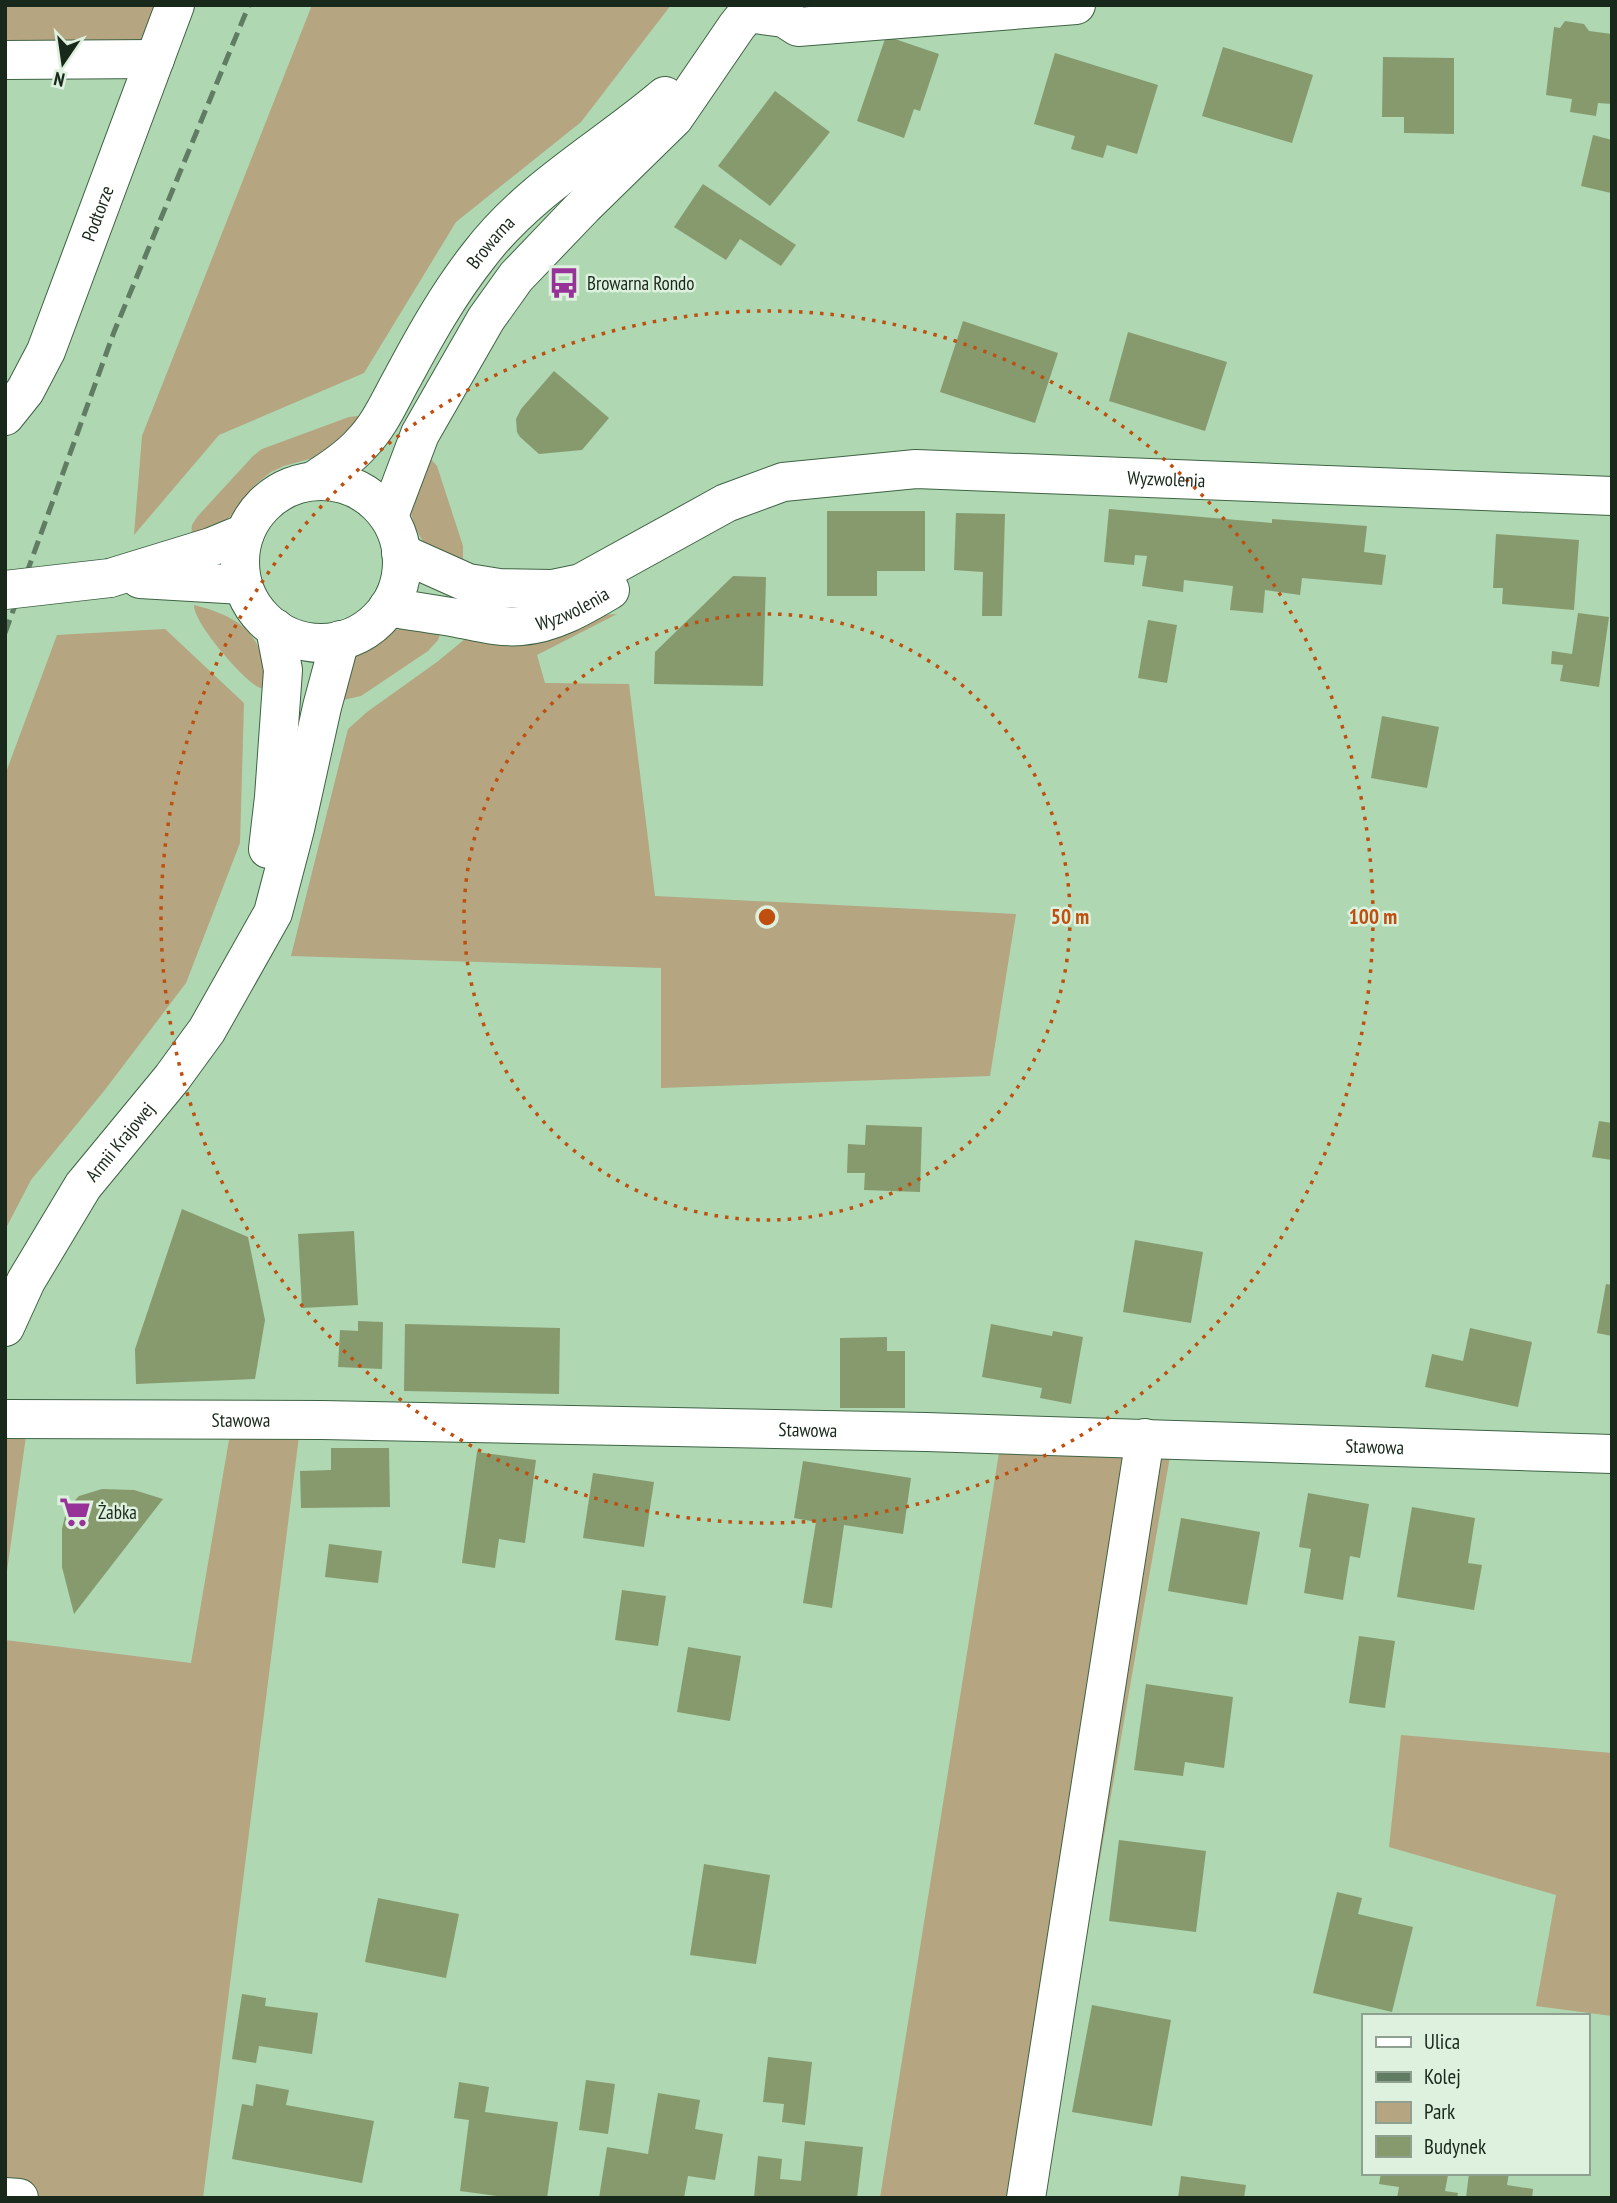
<svg xmlns="http://www.w3.org/2000/svg" width="1617" height="2203" font-family="'PT Sans Narrow',sans-serif">
<style>
.green{fill:#b5a580}
.building{fill:#879a6e}
.lines{fill:none;stroke-linecap:round;stroke-linejoin:round}
.minor-casing{stroke:#3e6343;stroke-width:40}
.minor{stroke:#fff;stroke-width:38}
.rail{stroke:#607c63;stroke-width:5;stroke-dasharray:14 7;stroke-linecap:butt}
.minor-bridge-casing{stroke:#3e6343;stroke-width:40;stroke-linecap:butt}
.minor-bridge{stroke:#fff;stroke-width:38}
.ring{fill:none;stroke:#be4f0f;stroke-width:3.5;stroke-dasharray:3.5 7}
.labels{text-anchor:middle;stroke-width:5;stroke-linejoin:round;paint-order:stroke}
.street-label{font-size:19px;fill:#18281a;stroke:#ddf1de}
.poi-label{font-size:19px;fill:#18281a;stroke:#ddf1de;text-anchor:start}
.centre{fill:#be4f0f;stroke:#ddf1de;stroke-width:3.5}
.ring-label{font-size:21px;text-anchor:middle;font-weight:bold;fill:#be4f0f;stroke:#ddf1de;stroke-width:5;stroke-linejoin:round;paint-order:stroke}
</style>
<rect width="100%" height="100%" fill="#aed7b2"/>
<path class="green" d="M5 5H175L155 59 5 60Z
M312 5H671L581 122 456 222 364 373 219 435 134 535 142 436Z
M358 416 365 420 320 456 284 466 271 472 257 483 231 516 219 525 191 537 192 525 197 517 253 456 262 449 349 417Z
M428 456 437 466 463 546V559L459 568 433 553 422 540 414 525 409 505Z
M194 605C221 612 249 622 260 651 265 663 265 678 266 690 261 688 255 686 251 682 236 670 194 623 194 605Z
M617 614 537 655 545 683 629 684 655 896 1016 914 990 1076 661 1088V968L291 956 348 729 367 712 437 662 465 639 588 616Z
M412 625 442 628 438 640 428 651 361 696 338 701C341 689 343 673 349 663 362 643 390 630 412 625Z
M165 629 244 703 240 843 186 983 104 1091 31 1180 5 1230V775L57 635Z
M5 1421 27 1429 5 1585Z
M230 1434 299 1436 203 2198 5 2197V1640L191 1663Z
M1002 1434 1173 1439 1041 2198H880Z
M1401 1735 1612 1753V2016L1536 2006 1556 1895 1389 1847Z"/>
<path class="building" d="M1565 21 1584 24 1589 31 1612 34V104L1598 103 1596 116 1570 112 1572 99 1546 95 1554 27 1560 28Z
M886 36 939 54 920 111 914 109 904 138 857 121Z
M1223 47 1313 75 1292 143 1202 116Z
M1055 53 1158 85 1137 154 1107 145 1103 158 1071 149 1075 136 1034 124Z
M1383 57 1454 58V134L1404 133V117H1382Z
M775 91 830 132 770 206 718 166Z
M1593 135 1612 140 1611 193 1581 186Z
M703 184 796 245 781 266 740 239 726 260 674 227Z
M963 321 1058 353 1035 423 940 392Z
M1128 332 1227 362 1205 431 1109 401Z
M554 371 609 418 582 450 539 454 520 437 517 432 516 419 521 409Z
M1109 509 1272 523V519L1367 526 1364 552 1386 555 1382 585 1302 578 1300 595 1265 590 1263 613 1230 610 1233 586 1184 580 1183 592 1142 586 1147 556 1135 555 1134 565 1104 562Z
M827 511H925V571H877V596H827Z
M956 513 1005 514 1002 616H982L983 572 954 570Z
M1496 534 1579 540 1574 610 1502 604 1503 588H1493Z
M733 576 766 577 763 686 654 684 655 652Z
M1578 613 1609 617 1599 687 1560 681 1563 665 1551 664 1552 651 1572 654Z
M1148 620 1177 625 1167 683 1138 678Z
M1382 716 1439 727 1427 788 1371 778Z
M1599 1121 1612 1123V1160L1592 1157Z
M866 1125 922 1127 920 1192 864 1190 865 1173H847L848 1144 865 1145Z
M182 1209 248 1237 265 1320 255 1379 136 1384 135 1349Z
M354 1231 358 1305 302 1308 298 1234Z
M1135 1240 1203 1252 1191 1323 1123 1312Z
M1606 1284 1612 1285V1336L1597 1333Z
M358 1321 383 1322 382 1369 338 1367 340 1330 358 1331Z
M405 1324 560 1328 559 1394 404 1391Z
M991 1324 1052 1336 1053 1331 1083 1337 1071 1404 1040 1398 1042 1388 982 1377Z
M1470 1328 1532 1342 1518 1407 1425 1387 1432 1354 1463 1361Z
M887 1337V1351H905V1408H840V1338Z
M331 1448H389L390 1507 301 1508 300 1471 331 1470Z
M477 1452 536 1460 525 1543 499 1539 495 1568 462 1563Z
M803 1461 911 1478 903 1534 844 1525 832 1608 803 1603 816 1522 794 1518Z
M593 1473 654 1482 644 1547 583 1538Z
M102 1489 134 1490 163 1499 74 1614 62 1567V1529L67 1508 79 1496Z
M1308 1493 1369 1504 1360 1558 1350 1556 1343 1600 1304 1593 1311 1549 1299 1547Z
M1412 1507 1475 1518 1468 1563 1482 1565 1474 1610 1397 1597Z
M1181 1518 1260 1532 1247 1605 1168 1591Z
M329 1544 382 1551 378 1583 325 1577Z
M622 1590 666 1596 658 1646 615 1640Z
M1359 1636 1395 1641 1385 1708 1349 1703Z
M688 1647 741 1656 730 1721 677 1712Z
M1146 1684 1233 1697 1224 1768 1185 1762 1183 1776 1134 1770Z
M1119 1840 1206 1851 1196 1932 1109 1921Z
M704 1864 770 1875 756 1964 690 1955Z
M1337 1892 1362 1898 1358 1914 1413 1927 1392 2012 1313 1993Z
M378 1898 459 1914 446 1978 365 1962Z
M242 1994 266 1998 265 2006 318 2013 312 2054 259 2046 256 2063 232 2059Z
M1092 2005 1171 2020 1152 2126 1072 2112Z
M768 2057 812 2062 805 2125 782 2122 784 2104 763 2102Z
M586 2080 615 2084 608 2134 579 2130Z
M459 2082 489 2087 485 2112 558 2122 547 2198H512L460 2191 469 2120 454 2118Z
M256 2084 289 2090 286 2105 374 2121 362 2183 232 2159 242 2104 253 2106Z
M658 2093 700 2100 695 2129 723 2134 715 2180 688 2176 684 2198H599L607 2147 648 2154Z
M805 2141 863 2147 857 2198H754L758 2156 782 2159 780 2179 801 2181Z
M1381 2173 1448 2175 1445 2191 1458 2193 1457 2198H1397L1399 2187 1379 2184Z
M1469 2173H1509L1507 2185 1533 2189 1532 2198H1466Z
M1181 2176 1246 2185 1244 2198H1178Z"/>
<g class="lines">
<defs>
<g id="minor">
<path d="M748 13 784 18 798 27 1076 5"/>
<path d="M5 60 155 59"/>
<path id="s1" d="M5 416 25 391 46 351 175 5"/>
<path id="s2" d="M315 480C331 469 348 459 361 444 380 425 390 400 403 377 426 334 449 293 479 255 529 189 603 149 665 96"/>
<circle cx="321" cy="562" r="81"/>
<path d="M389 516 420 434 486 319 516 277 583 207 674 118 737 26 754 5"/>
<path id="s3" d="M401 553 468 583 499 588 552 589 581 583 726 503 783 482 916 469 1612 496"/>
<path d="M110 578 211 547 245 533"/>
<path d="M140 579 243 585"/>
<path id="s4" d="M388 607C411 611 434 614 457 618 478 622 499 628 521 626 553 624 583 606 610 590"/>
<path d="M268 849 274 797 283 670 275 628"/>
<path id="s5" d="M5 1327 26 1281 83 1186 172 1078 207 1030 273 913 295 829 322 707 340 640"/>
<path id="s6" d="M5 1419 322 1420 926 1432 1612 1454"/>
<path d="M5 2197 19 2198"/>
<path d="M1026 2198 1145 1438"/>
</g>
</defs>
<use href="#minor" class="minor-casing"/>
<use href="#minor" class="minor"/>
<path class="rail" d="M5 633 114 332 249 5"/>
<defs>
<path id="minor-bridge" d="M5 590 110 578"/>
</defs>
<use href="#minor-bridge" class="minor-bridge-casing"/>
<use href="#minor-bridge" class="minor-bridge"/>
</g>
<g class="ring">
<circle cx="767" cy="917" r="303"/>
<circle cx="767" cy="917" r="606"/>
</g>
<defs>
<symbol id="bus-bare" viewBox="-9 -9 18 18"><path d="M-5-6H5V4H4V6H2V4H-2V6H-4V4H-5ZM-3.5-4V0h7V-4ZM-3.5 1.2v1.5H-2V1.2ZM2 1.2v1.5H3.5V1.2Z" fill="#973298" stroke="#ddf1de" stroke-width="2.5" paint-order="stroke"/></symbol>
<symbol id="supermarket-bare" viewBox="-9 -9 18 18"><path d="M-6-5.5h2.5l.6 2H6L4.5 2H-2.5L-4.4-4H-6ZM-1.5 3.2a1.3 1.3 0 1 0 .1 0ZM3 3.2a1.3 1.3 0 1 0 .1 0Z" fill="#973298" stroke="#ddf1de" stroke-width="2.5" paint-order="stroke"/></symbol>
</defs>
<g fill-rule="evenodd">
<use href="#bus-bare" x="542" y="261" width="44" height="44"/>
<use href="#supermarket-bare" x="53" y="1490" width="44" height="44"/>
</g>
<g class="labels">
<g class="street-label">
<text dy="7" stroke="none"><textPath href="#s1" startOffset="224">Podtorze</textPath></text>
<text dy="7" stroke="none"><textPath href="#s2" startOffset="299">Browarna</textPath></text>
<text dy="7" stroke="none"><textPath href="#s3" startOffset="798">Wyzwolenia</textPath></text>
<text dy="7" stroke="none"><textPath href="#s4" startOffset="189">Wyzwolenia</textPath></text>
<text dy="7" stroke="none"><textPath href="#s5" startOffset="219">Armii Krajowej</textPath></text>
<text dy="7" stroke="none"><textPath href="#s6" startOffset="236">Stawowa</textPath></text>
<text dy="7" stroke="none"><textPath href="#s6" startOffset="803">Stawowa</textPath></text>
<text dy="7" stroke="none"><textPath href="#s6" startOffset="1370">Stawowa</textPath></text>
</g>
<g class="poi-label">
<text x="587" y="290">Browarna Rondo</text>
<text x="98" y="1519">Żabka</text>
</g>
</g>
<circle cx="767" cy="917" r="10" class="centre"/>
<g class="ring-label">
<text x="1070" y="924">50 m</text>
<text x="1373" y="924">100 m</text>
</g>
<rect width="1617" height="2203" fill="none" stroke="#18281a" stroke-width="14"/>
<rect x="1362" y="2014" width="228" height="161" fill="#ddf1de" stroke="#8ea190" stroke-width="2"/>
<rect x="1376" y="2037" width="35" height="10" fill="#ffffff" stroke="#8ea190" stroke-width="2"/>
<text x="1424" y="2049" font-size="21" fill="#18281a">Ulica</text>
<rect x="1376" y="2072" width="35" height="10" fill="#607c63" stroke="#8ea190" stroke-width="2"/>
<text x="1424" y="2084" font-size="21" fill="#18281a">Kolej</text>
<rect x="1376" y="2102" width="35" height="21" fill="#b5a580" stroke="#8ea190" stroke-width="2"/>
<text x="1424" y="2119" font-size="21" fill="#18281a">Park</text>
<rect x="1376" y="2136" width="35" height="21" fill="#879a6e" stroke="#8ea190" stroke-width="2"/>
<text x="1424" y="2154" font-size="21" fill="#18281a">Budynek</text>
<g transform="translate(63 63) rotate(193)" stroke="#ddf1de" stroke-width="5" paint-order="stroke">
<path d="M0-5L12 26L0 18L-12 26Z" fill="#18281a"/>
<text y="-10" font-size="19" font-weight="bold" text-anchor="middle" fill="#18281a">N</text>
</g>
</svg>
